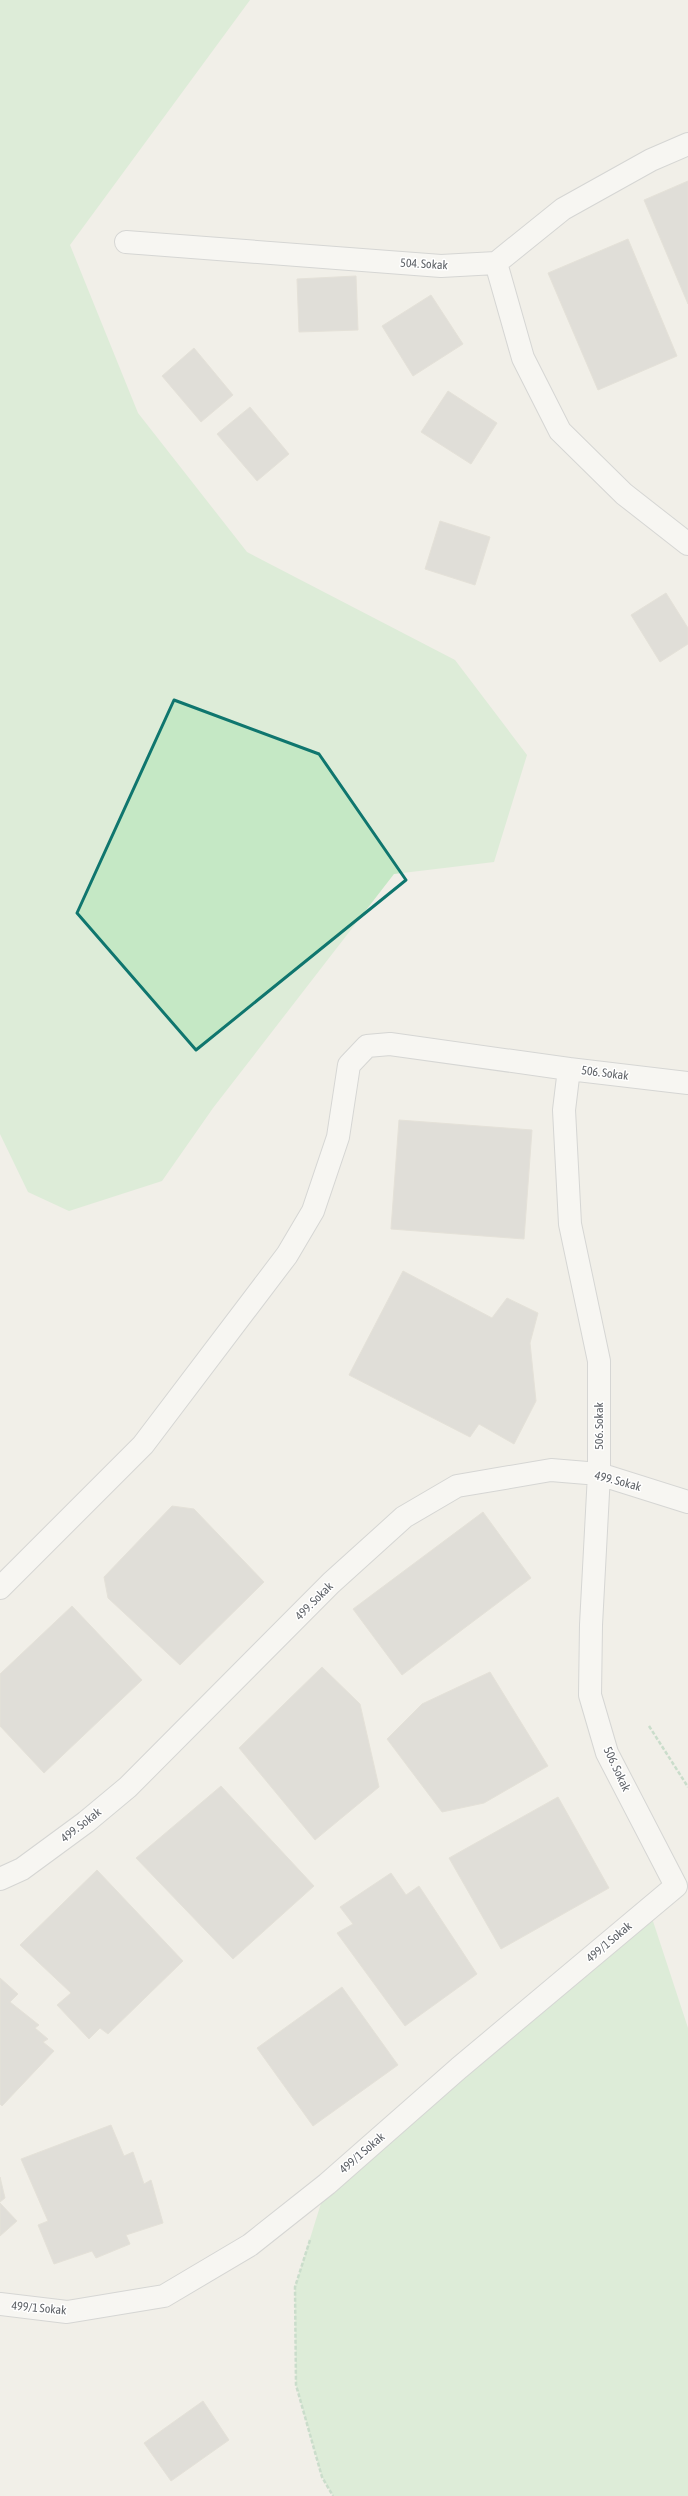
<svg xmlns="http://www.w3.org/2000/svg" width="688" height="2496" font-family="'Asap Condensed',sans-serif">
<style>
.green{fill:#c5e8c5}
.building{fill:#cccac5;stroke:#d6d1c6}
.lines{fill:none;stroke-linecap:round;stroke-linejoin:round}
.minor-casing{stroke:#b5b8bc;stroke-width:24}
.path{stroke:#9cc7a9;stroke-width:2.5;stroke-dasharray:4 2;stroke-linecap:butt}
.minor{stroke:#fff;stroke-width:22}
.marked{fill:none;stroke:#0f766e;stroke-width:3;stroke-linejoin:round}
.labels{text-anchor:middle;stroke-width:3;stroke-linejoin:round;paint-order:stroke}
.street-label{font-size:12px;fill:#5f6368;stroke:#fff}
</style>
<rect width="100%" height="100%" fill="#f1efe8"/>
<path class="green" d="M0 0H250L70 245 138 413 247 552 455 660 527 755 494 862 394 874 213 1108 162 1181 69 1211 28 1192 0 1134Z
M649 1909 688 2028V2496H333L322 2477 296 2385 295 2287 327 2184Z"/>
<path class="building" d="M688 181V304L644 200Z
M628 239 677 356 598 390 548 273Z
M356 276 358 330 299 332 297 279Z
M431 295 463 344 413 376 382 326Z
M194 348 233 395 201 422 162 376Z
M448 391 497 423 471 464 421 432Z
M250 407 289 454 257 481 217 434Z
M440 521 490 537 475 585 425 569Z
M666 593 688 628V644L660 662 631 615Z
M399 1120 532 1130 524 1239 391 1229Z
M403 1271 492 1318 507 1298 538 1313 530 1343 536 1401 514 1444 479 1424 470 1437 349 1375Z
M172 1506 194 1509 264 1582 180 1665 108 1598 104 1577Z
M483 1512 531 1578 402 1675 353 1609Z
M72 1606 142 1680 44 1773 0 1726V1674Z
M322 1667 360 1704 379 1787 315 1840 239 1748Z
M490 1672 548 1766 484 1803 442 1812 387 1739 422 1704Z
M221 1786 314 1886 233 1959 136 1858Z
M558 1797 609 1888 501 1949 449 1858Z
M97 1870 183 1961 108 2034 100 2028 89 2039 57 2005 71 1993 20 1945Z
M391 1873 406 1895 419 1886 477 1974 405 2026 337 1933 353 1924 340 1907Z
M0 1978 18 1994 10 2002 39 2025 35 2028 48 2039 43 2042 54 2051 2 2106 0 2104Z
M342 1987 398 2065 313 2126 257 2048Z
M111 2125 124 2156 133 2152 144 2184 151 2180 163 2223 126 2235 130 2244 96 2258 92 2251 54 2264 38 2225 48 2221 21 2159Z
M0 2177 5 2198 0 2202Z
M0 2203 17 2221 0 2236Z
M203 2401 229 2440 171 2481 144 2443Z"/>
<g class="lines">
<defs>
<path id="minor" d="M126 242 441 266 496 263 563 209 651 160 688 144
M496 263 523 358 560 431 624 494 688 544
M0 1588 143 1445 287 1255 313 1211 338 1137 349 1065 367 1046 390 1044 569 1069
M0 1879 22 1869 86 1822 128 1787 331 1583 404 1517 457 1486 551 1470 599 1474 688 1502
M676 1886 607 1753 590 1695 591 1625 599 1474V1361L570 1224 564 1110 569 1069 688 1083
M0 2304 67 2312 164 2296 250 2245 327 2184 459 2068 676 1886"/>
</defs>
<use href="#minor" class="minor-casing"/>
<path class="path" d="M649 1726 688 1787
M310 2240 295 2287 296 2385 322 2477 333 2496"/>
<use href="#minor" class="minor"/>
</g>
<path d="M0 0H688V2496H0ZM174 700 319 754 406 880 196 1050 77 913Z" fill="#f1efe8" fill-opacity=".55" fill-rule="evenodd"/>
<path class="marked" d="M174 700 319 754 406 880 196 1050 77 913Z"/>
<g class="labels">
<g class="street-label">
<text transform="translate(424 264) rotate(3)" y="4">504. Sokak</text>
<text transform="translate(605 1073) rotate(7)" y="4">506. Sokak</text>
<text transform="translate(599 1426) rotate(-90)" y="4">506. Sokak</text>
<text transform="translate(618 1481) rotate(15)" y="4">499. Sokak</text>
<text transform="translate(314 1601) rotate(-45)" y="4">499. Sokak</text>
<text transform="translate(617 1769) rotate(65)" y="4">506. Sokak</text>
<text transform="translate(81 1825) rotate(-38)" y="4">499. Sokak</text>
<text transform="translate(609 1942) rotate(-40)" y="4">499/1 Sokak</text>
<text transform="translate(362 2153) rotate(-41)" y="4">499/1 Sokak</text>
<text transform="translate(39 2308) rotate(5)" y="4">499/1 Sokak</text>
</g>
</g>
</svg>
